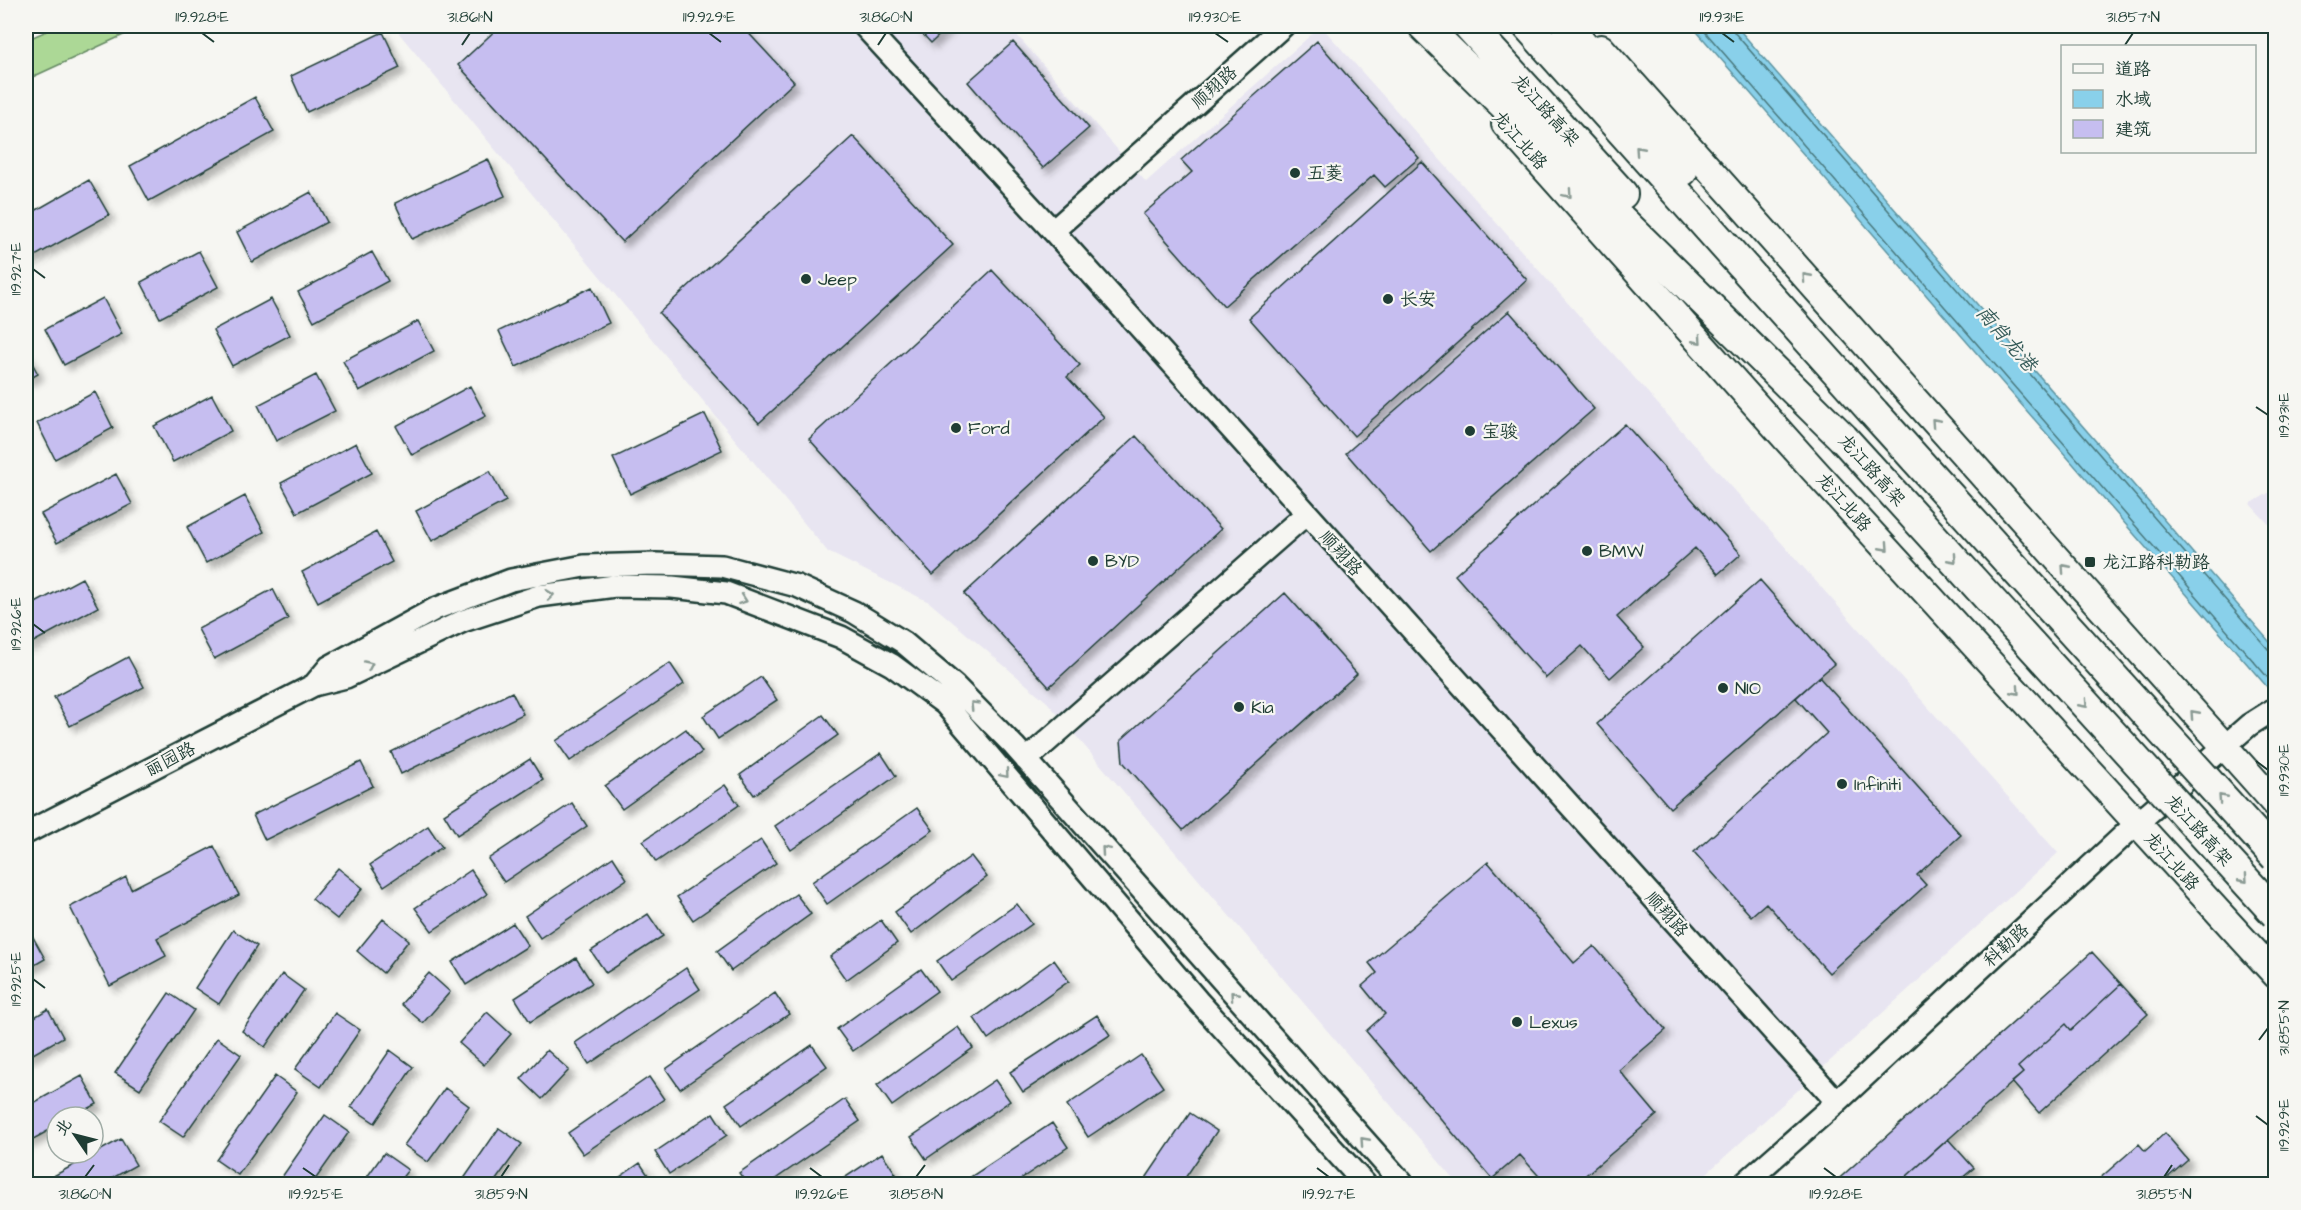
<svg xmlns="http://www.w3.org/2000/svg" width="2301" height="1210" font-family="'Architects Daughter','LXGW WenKai TC',sans-serif">
<style>
.built{fill:#e8e5f1}
.green{fill:#acd896;stroke:#668a65;stroke-width:1.5}
.water{fill:#89d0ea;stroke:#5f95a1;stroke-width:1.5}
.lines{fill:none;stroke-linecap:round;stroke-linejoin:round}
.shore{stroke:#49787d;stroke-width:1.5}
.building{fill:#c6bef0;stroke:#1f3d34;stroke-width:1.5;filter:url(#shadow)}
.minor-casing{stroke:#1f3d34;stroke-width:26}
.major-casing{stroke:#1f3d34;stroke-width:30}
.highway-casing{stroke:#1f3d34;stroke-width:34}
.minor{stroke:#f6f6f2;stroke-width:21}
.major{stroke:#f6f6f2;stroke-width:26}
.highway{stroke:#f6f6f2;stroke-width:30}
.highway-bridge-casing{stroke:#1f3d34;stroke-width:34;stroke-linecap:butt}
.highway-bridge{stroke:#f6f6f2;stroke-width:30}
.oneway{stroke:#8a9a93}
.ticks{fill:none;stroke:#1f3d34;stroke-width:2}
.poi-dot{fill:#1f3d34;stroke:#f6f6f2;stroke-width:2}
.labels{text-anchor:middle;stroke-width:4.5;stroke-linejoin:round;paint-order:stroke}
.street-label{font-size:18px;fill:#1f3d34;stroke:#f6f6f2}
.poi-label{font-size:18px;fill:#1f3d34;stroke:#f6f6f2;text-anchor:start}
.water-label{font-size:20px;font-style:italic;fill:#345a58;stroke:#f6f6f2}
.neatline{fill:none;stroke:#1f3d34;stroke-width:2}
.ticks-label{font-size:15px;text-anchor:middle;fill:#1f3d34}
</style>
<defs>
<filter id="shadow"><feDropShadow dx="5.5" dy="5.5" stdDeviation="3" flood-color="#0004"/></filter>
</defs>
<rect width="100%" height="100%" fill="#f6f6f2"/>
<filter id="ink" filterUnits="userSpaceOnUse"><feTurbulence type="fractalNoise" baseFrequency=".0167" numOctaves="2"/><feDisplacementMap in="SourceGraphic" scale="12" xChannelSelector="R" yChannelSelector="G"/><feConvolveMatrix kernelMatrix="1 2 1 2 8 2 1 2 1" color-interpolation-filters="sRGB"/></filter>
<g filter="url(#ink)">
<path class="built" d="M393 26H1009L1146 182 1321 26 2058 853 1695 1184H1458L1047 702 929 602 828 552Z
M2275 489V531L2250 504Z"/>
<path class="green" d="M58 26H143L26 80V40Z"/>
<path class="water" d="M1692 26H1736L2275 648V696Z"/>
<g class="lines">
<path class="shore" d="M1700 26 2276 687
M1732 26 1734 32 2268 649 2276 652"/>
</g>
<path class="building" d="M500 26H742L794 82 622 242 458 65Z
M915 26H949L931 43Z
M383 32 400 68 307 112 291 76Z
M1317 41 1419 158 1385 187 1374 175 1224 306 1143 214 1192 172 1181 160Z
M1013 42 1089 128 1043 168 968 82Z
M255 97 274 132 149 201 130 166Z
M853 136 953 245 759 423 659 313Z
M488 159 505 196 412 239 395 203Z
M1422 162 1527 280 1354 436 1249 318Z
M89 180 109 215 26 261V216Z
M311 192 327 222 252 262 237 232Z
M199 251 218 287 160 318 141 282Z
M372 252 388 281 314 321 298 292Z
M992 270 1080 365 1067 377 1104 417 933 575 809 439Z
M592 287 609 323 516 367 499 331Z
M103 298 122 334 64 365 45 329Z
M271 299 290 335 232 366 213 330Z
M1509 311 1594 409 1431 551 1346 453Z
M418 321 434 351 359 391 343 361Z
M26 352 38 374 26 381Z
M316 375 335 411 276 441 258 405Z
M470 386 486 416 412 455 396 426Z
M95 392 113 428 55 459 37 423Z
M212 395 231 431 173 462 154 426Z
M705 414 722 450 630 494 613 458Z
M1625 424 1741 554 1718 574 1695 548 1617 617 1644 647 1610 678 1582 646 1546 678 1455 575Z
M1136 436 1221 529 1049 687 964 594Z
M356 443 372 473 297 513 281 483Z
M490 471 506 501 432 541 416 511Z
M116 474 132 504 57 543 41 514Z
M245 496 264 532 206 563 187 527Z
M376 532 392 562 318 602 302 572Z
M82 578 98 607 26 646V608Z
M1760 580 1834 664 1670 808 1597 724Z
M273 589 288 619 214 659 198 629Z
M1285 593 1357 674 1183 830 1123 762 1121 740Z
M128 657 144 687 70 726 54 697Z
M670 663 684 684 570 761 556 741Z
M761 677 777 700 718 739 703 716Z
M1819 677 1961 835 1917 875 1926 885 1829 973 1766 903 1751 916 1694 852 1827 733 1796 698Z
M512 692 523 714 401 774 391 752Z
M823 715 838 735 754 795 740 775Z
M686 729 702 752 622 809 605 786Z
M881 753 896 776 791 850 775 826Z
M530 759 543 780 457 835 444 814Z
M361 762 373 786 265 840 253 815Z
M725 785 739 805 656 862 643 841Z
M572 803 587 826 504 882 488 859Z
M917 808 933 830 827 904 812 882Z
M428 826 442 847 384 886 370 865Z
M761 840 776 863 693 920 677 897Z
M214 846 239 895 157 938 166 956 110 986 70 907 126 877 131 889Z
M971 856 987 877 911 934 895 912Z
M613 857 627 879 540 938 525 916Z
M1488 862 1574 963 1594 946 1666 1030 1619 1070 1657 1115 1575 1184H1546L1520 1155 1492 1179 1366 1031 1385 1014 1362 986 1377 973 1369 963Z
M338 868 363 888 337 919 312 899Z
M471 870 487 894 432 931 415 908Z
M796 894 811 914 731 971 717 951Z
M1017 904 1032 924 951 981 937 961Z
M648 914 663 936 606 973 591 951Z
M383 919 409 940 383 973 357 951Z
M881 920 897 943 846 980 830 957Z
M513 923 528 946 466 985 452 962Z
M233 930 257 946 219 1004 195 988Z
M33 937 45 959 26 970V941Z
M2092 952 2121 984 2071 1030 2066 1024 2018 1067 2023 1073 1898 1184 1893 1178 1885 1184H1833Z
M576 958 592 983 530 1022 515 998Z
M1054 960 1069 981 988 1039 974 1018Z
M686 968 700 989 589 1064 575 1043Z
M921 969 937 991 853 1051 837 1029Z
M429 973 450 992 423 1023 401 1004Z
M282 974 304 990 265 1047 242 1031Z
M2121 984 2148 1014 2039 1113 2012 1082 2023 1073 2018 1067 2066 1024 2071 1030Z
M169 993 194 1010 140 1089 115 1073Z
M775 993 789 1014 680 1089 666 1069Z
M48 1009 63 1037 26 1058V1022Z
M487 1012 511 1034 484 1065 459 1043Z
M335 1013 360 1030 321 1087 295 1069Z
M1097 1015 1110 1035 1023 1092 1010 1072Z
M958 1027 973 1048 892 1106 877 1085Z
M217 1038 241 1055 183 1137 159 1121Z
M812 1045 827 1066 741 1126 726 1104Z
M390 1050 413 1067 375 1123 351 1107Z
M547 1050 569 1070 542 1099 521 1079Z
M1141 1055 1163 1087 1088 1137 1067 1105Z
M82 1076 97 1104 73 1117H57V1126L26 1143V1107Z
M275 1076 297 1092 238 1175 216 1160Z
M649 1077 664 1099 583 1154 568 1133Z
M995 1080 1010 1101 926 1159 911 1137Z
M445 1088 469 1106 428 1162 404 1145Z
M845 1099 860 1121 768 1184H747L739 1173Z
M713 1113 727 1135 669 1174 655 1152Z
M1190 1113 1217 1131 1181 1184H1142Z
M325 1115 349 1132 312 1184H277Z
M1052 1123 1068 1147 1013 1184H960Z
M499 1128 522 1144 493 1184H462L461 1183Z
M2165 1133 2188 1160 2160 1184H2104L2099 1179 2139 1144 2145 1151Z
M121 1139 136 1165 102 1184H39Z
M1948 1139 1974 1168 1955 1184H1885L1893 1178 1898 1184Z
M384 1153 408 1170 397 1184H362Z
M882 1153 896 1174 880 1184H835Z
M640 1163 654 1184H610Z"/>
<g class="lines">
<defs>
<path id="minor" d="M864 26 1053 231 1837 1102
M1053 231 1283 26
M314 685 329 667 435 609 511 580 584 566 656 564 722 566 797 586 854 612 903 642 955 686 1014 746 1403 1184
M1026 760 1306 514
M26 833 314 685 346 677 463 621 539 596 615 586 672 587 726 593 841 637 892 665 945 704 1198 1001 1365 1184
M1744 1184 1837 1102 2137 823 2249 725 2276 708"/>
<path id="major" d="M1601 48 2276 804
M1505 124 1813 469 2276 975"/>
<path id="highway" d="M1424 26 1843 438
M1469 26 1622 194
M1528 26 1874 413
M1567 26 1682 171"/>
</defs>
<use href="#minor" class="minor-casing"/>
<use href="#major" class="major-casing"/>
<use href="#highway" class="highway-casing"/>
<use href="#minor" class="minor"/>
<use href="#major" class="major"/>
<use href="#highway" class="highway"/>
<defs>
<path id="highway-bridge" d="M1874 413 2276 857
M1843 438 2276 914"/>
</defs>
<use href="#highway-bridge" class="highway-bridge-casing"/>
<use href="#highway-bridge" class="highway-bridge"/>
</g>
<defs><path id="oneway-chevron" d="M-2-3.5L2.5 0L-2 3.5" fill="none" stroke-width="1.6" stroke-linecap="round" stroke-linejoin="round" transform="scale(1.5)"/></defs>
<g class="oneway">
<use href="#oneway-chevron" transform="translate(1639 150) rotate(-132)"/>
<use href="#oneway-chevron" transform="translate(1568 194) rotate(48)"/>
<use href="#oneway-chevron" transform="translate(1806 277) rotate(-132)"/>
<use href="#oneway-chevron" transform="translate(1698 340) rotate(48)"/>
<use href="#oneway-chevron" transform="translate(1935 422) rotate(-132)"/>
<use href="#oneway-chevron" transform="translate(1885 547) rotate(48)"/>
<use href="#oneway-chevron" transform="translate(1953 559) rotate(48)"/>
<use href="#oneway-chevron" transform="translate(2065 568) rotate(-132)"/>
<use href="#oneway-chevron" transform="translate(550 595) rotate(-7)"/>
<use href="#oneway-chevron" transform="translate(743 600) rotate(20)"/>
<use href="#oneway-chevron" transform="translate(369 665) rotate(-25)"/>
<use href="#oneway-chevron" transform="translate(2016 691) rotate(48)"/>
<use href="#oneway-chevron" transform="translate(2084 704) rotate(48)"/>
<use href="#oneway-chevron" transform="translate(974 705) rotate(-134)"/>
<use href="#oneway-chevron" transform="translate(2194 714) rotate(-132)"/>
<use href="#oneway-chevron" transform="translate(1005 774) rotate(49)"/>
<use href="#oneway-chevron" transform="translate(2222 798) rotate(-132)"/>
<use href="#oneway-chevron" transform="translate(1105 850) rotate(-131)"/>
<use href="#oneway-chevron" transform="translate(2244 879) rotate(48)"/>
<use href="#oneway-chevron" transform="translate(1234 995) rotate(-132)"/>
<use href="#oneway-chevron" transform="translate(1364 1141) rotate(-132)"/>
</g>
</g>
<path class="ticks" d="M202 33 214 42M709 33 721 42M1215 33 1228 42M1722 33 1734 42M462 45 470 33M878 45 886 33M2125 45 2133 33M33 269 45 278M2256 407 2268 415M33 624 45 633M2256 761 2268 770M33 979 45 988M2259 1040 2268 1028M2256 1116 2268 1125M303 1168 316 1177M810 1168 822 1177M1317 1168 1329 1177M1824 1168 1836 1177M85 1177 94 1165M501 1177 509 1165M916 1177 925 1165M2164 1177 2172 1165"/>
<g class="poi-dot">
<circle cx="1295" cy="173" r="6"/>
<circle cx="806" cy="279" r="6"/>
<circle cx="1388" cy="299" r="6"/>
<circle cx="956" cy="428" r="6"/>
<circle cx="1470" cy="431" r="6"/>
<circle cx="1587" cy="551" r="6"/>
<circle cx="1093" cy="561" r="6"/>
<rect x="2084" y="556" width="12" height="12" rx="3"/>
<circle cx="1723" cy="688" r="6"/>
<circle cx="1239" cy="707" r="6"/>
<circle cx="1842" cy="784" r="6"/>
<circle cx="1517" cy="1022" r="6"/>
</g>
<g class="labels">
<g class="street-label">
<text transform="translate(1214 87) rotate(-42)" y="6">顺翔路</text>
<text transform="translate(1546 110) rotate(48)" y="6">龙江路高架</text>
<text transform="translate(1520 140) rotate(48)" y="6">龙江北路</text>
<text transform="translate(1872 470) rotate(48)" y="6">龙江路高架</text>
<text transform="translate(1844 502) rotate(48)" y="6">龙江北路</text>
<text transform="translate(1341 553) rotate(48)" y="6">顺翔路</text>
<text transform="translate(170 759) rotate(-27)" y="6">丽园路</text>
<text transform="translate(2199 830) rotate(48)" y="6">龙江路高架</text>
<text transform="translate(2172 861) rotate(48)" y="6">龙江北路</text>
<text transform="translate(1667 914) rotate(48)" y="6">顺翔路</text>
<text transform="translate(2006 945) rotate(-43)" y="6">科勒路</text>
</g>
<g class="poi-label">
<text x="1307" y="179">五菱</text>
<text x="818" y="285">Jeep</text>
<text x="1400" y="305">长安</text>
<text x="968" y="434">Ford</text>
<text x="1482" y="437">宝骏</text>
<text x="1599" y="557">BMW</text>
<text x="1105" y="567">BYD</text>
<text x="2102" y="568">龙江路科勒路</text>
<text x="1735" y="694">NIO</text>
<text x="1251" y="713">Kia</text>
<text x="1854" y="790">Infiniti</text>
<text x="1529" y="1028">Lexus</text>
</g>
<g class="water-label">
<text transform="translate(2007 338) rotate(49)" y="7">南肖龙港</text>
</g>
</g>
<rect width="2301" height="1210" fill="none" stroke="#f6f6f2" stroke-width="66"/>
<rect x="2061" y="45" width="195" height="108" fill="#f6f6f2" stroke="#a0aca6" stroke-width="1.5"/>
<rect x="2073" y="64" width="30" height="9" fill="#f6f6f2" stroke="#a0aca6" stroke-width="1.5"/>
<text x="2115" y="75" font-size="18" fill="#1f3d34">道路</text>
<rect x="2073" y="90" width="30" height="18" fill="#89d0ea" stroke="#a0aca6" stroke-width="1.5"/>
<text x="2115" y="105" font-size="18" fill="#1f3d34">水域</text>
<rect x="2073" y="120" width="30" height="18" fill="#c6bef0" stroke="#a0aca6" stroke-width="1.5"/>
<text x="2115" y="135" font-size="18" fill="#1f3d34">建筑</text>
<g transform="translate(75 1135) rotate(305)"><circle r="28" fill="#f6f6f2" stroke="#a0aca6" stroke-width="1.5"/>
<path d="M0-4.5L10 22L0 15L-10 22Z" fill="#1f3d34"/>
<text y="-9" font-size="16" font-weight="bold" text-anchor="middle" fill="#1f3d34">北</text>
</g>
<rect x="33" y="33" width="2235" height="1144" class="neatline"/>
<g class="ticks-label">
<text x="202" y="22">119.928°E</text>
<text x="470" y="22">31.861°N</text>
<text x="709" y="22">119.929°E</text>
<text x="886" y="22">31.860°N</text>
<text x="1215" y="22">119.930°E</text>
<text x="1722" y="22">119.931°E</text>
<text x="2133" y="22">31.857°N</text>
<text transform="translate(16 269) rotate(-90)" y="5">119.927°E</text>
<text transform="translate(2284 415) rotate(-90)" y="5">119.931°E</text>
<text transform="translate(16 624) rotate(-90)" y="5">119.926°E</text>
<text transform="translate(2284 770) rotate(-90)" y="5">119.930°E</text>
<text transform="translate(16 979) rotate(-90)" y="5">119.925°E</text>
<text transform="translate(2284 1028) rotate(-90)" y="5">31.855°N</text>
<text transform="translate(2284 1125) rotate(-90)" y="5">119.929°E</text>
<text x="85" y="1199">31.860°N</text>
<text x="316" y="1199">119.925°E</text>
<text x="501" y="1199">31.859°N</text>
<text x="822" y="1199">119.926°E</text>
<text x="916" y="1199">31.858°N</text>
<text x="1329" y="1199">119.927°E</text>
<text x="1836" y="1199">119.928°E</text>
<text x="2164" y="1199">31.855°N</text>
</g>
</svg>
